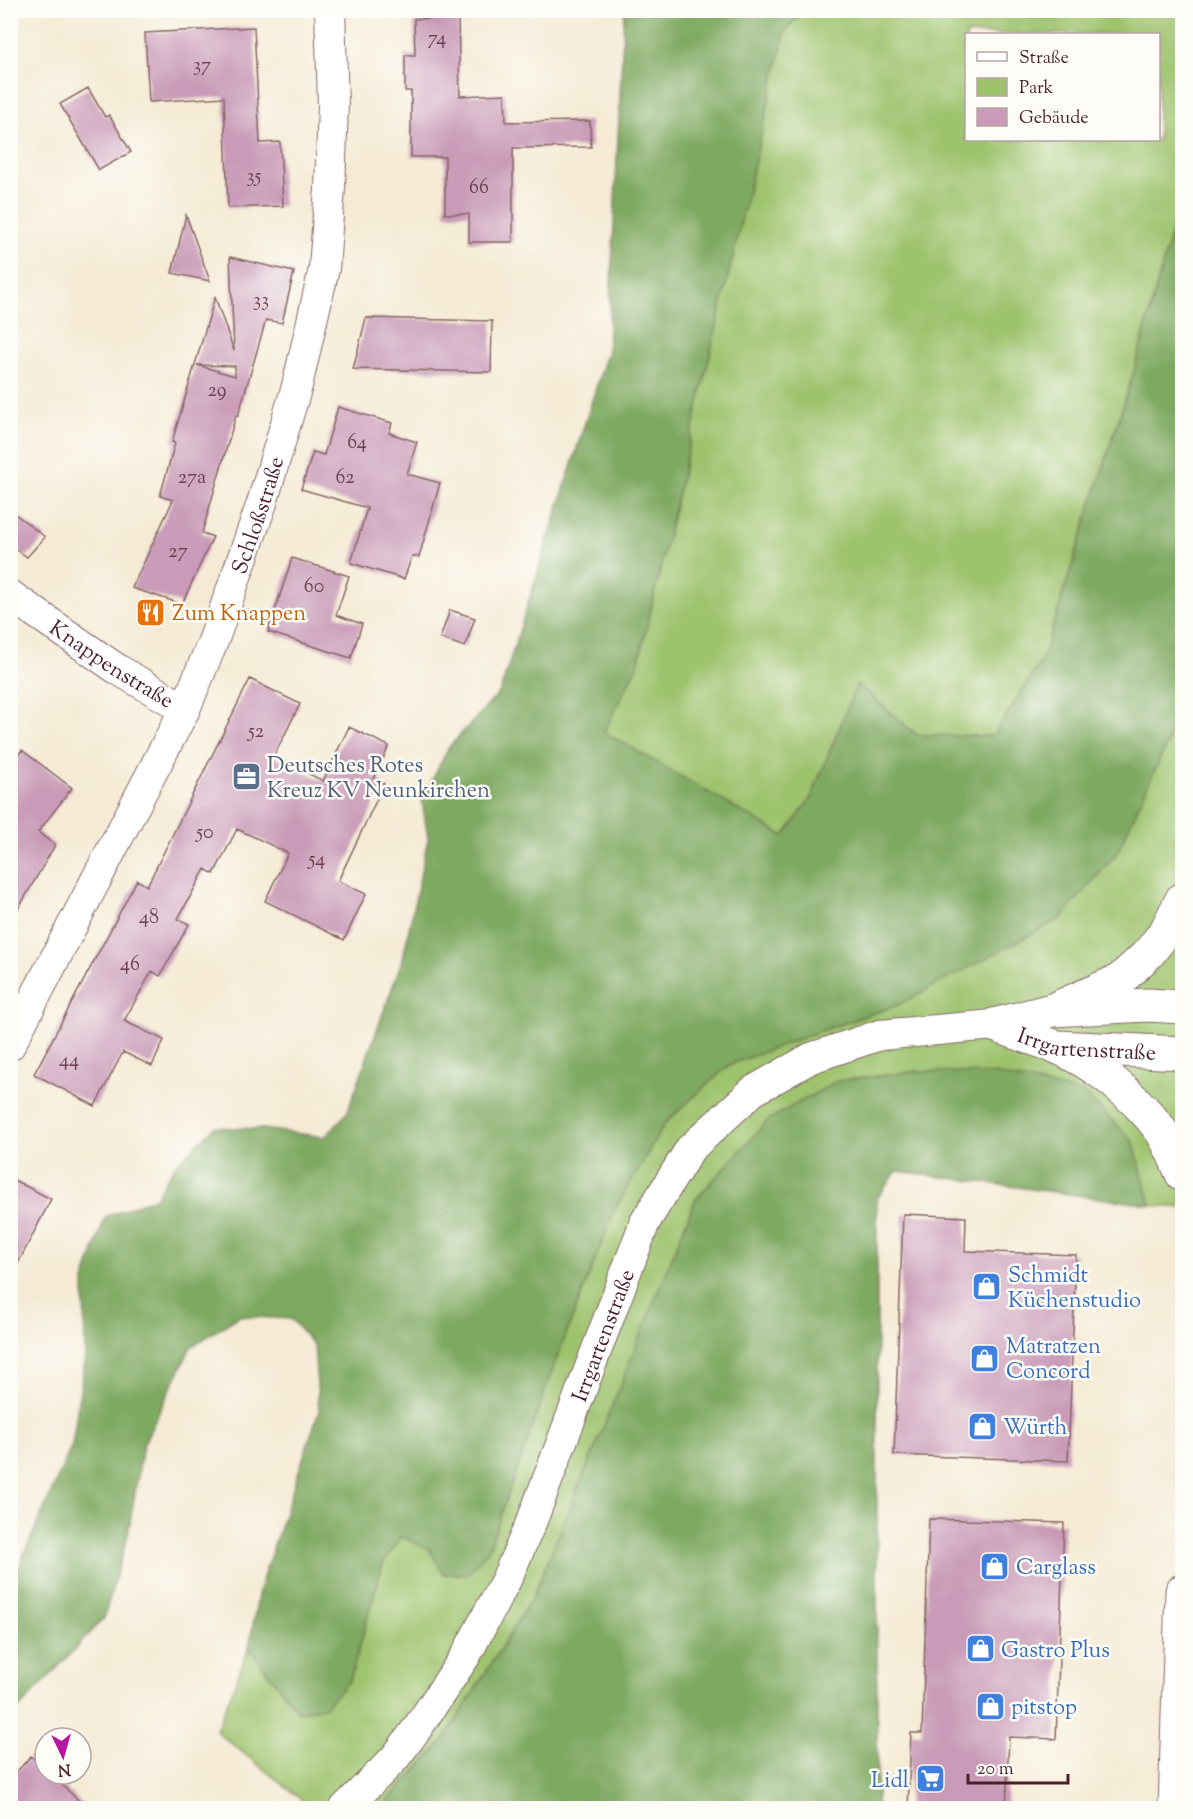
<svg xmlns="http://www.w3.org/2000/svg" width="1193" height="1819" font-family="'Sorts Mill Goudy',serif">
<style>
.green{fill:#9dc36d;stroke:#74714c;stroke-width:1.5;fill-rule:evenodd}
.forest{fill:#7ea960;stroke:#646446;stroke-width:1.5}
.building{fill:#c99bb8;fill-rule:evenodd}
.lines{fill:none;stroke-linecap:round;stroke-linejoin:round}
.minor-casing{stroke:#866666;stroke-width:32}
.tertiary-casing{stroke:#866666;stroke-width:35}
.secondary-casing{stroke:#866666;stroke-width:35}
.minor{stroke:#fff;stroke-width:30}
.tertiary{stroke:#fff;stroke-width:33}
.secondary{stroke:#fff;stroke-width:33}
.labels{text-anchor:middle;stroke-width:5;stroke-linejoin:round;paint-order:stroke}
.number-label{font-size:20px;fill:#6a3e4e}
.street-label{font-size:22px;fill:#4a1f2b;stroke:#fdfcf7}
.food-label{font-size:22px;fill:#c56008;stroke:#fdfcf7;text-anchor:start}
.service-label{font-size:22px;fill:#4e5e75;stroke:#fdfcf7;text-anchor:start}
.shop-label{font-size:22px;fill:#366cbe;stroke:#fdfcf7;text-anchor:start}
</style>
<rect width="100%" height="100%" fill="#fdfcf7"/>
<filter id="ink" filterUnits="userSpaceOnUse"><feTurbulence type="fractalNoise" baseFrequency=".0167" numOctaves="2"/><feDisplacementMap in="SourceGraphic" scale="12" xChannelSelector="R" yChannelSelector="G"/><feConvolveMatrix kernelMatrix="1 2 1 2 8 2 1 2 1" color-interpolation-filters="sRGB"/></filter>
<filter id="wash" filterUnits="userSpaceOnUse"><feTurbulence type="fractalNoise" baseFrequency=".008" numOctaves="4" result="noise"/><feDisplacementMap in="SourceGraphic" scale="24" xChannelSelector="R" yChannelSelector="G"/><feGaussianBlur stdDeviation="1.35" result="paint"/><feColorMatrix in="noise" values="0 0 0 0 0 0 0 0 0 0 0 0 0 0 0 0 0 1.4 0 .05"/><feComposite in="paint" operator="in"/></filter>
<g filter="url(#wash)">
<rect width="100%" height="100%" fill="#f5ebd5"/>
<path class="green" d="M803 11H1182V192L1134 371 1042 660 993 737 917 735 857 684 811 798 784 837 603 732 638 664 785 31ZM966 34H1158V140H966Z
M1182 633V1208L1151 1205 1133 1141 994 1074 599 1438 533 1596 444 1740 381 1808H312L216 1731 249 1648 298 1712 350 1680 383 1563 402 1536 429 1549 556 1360 615 1209 665 1123 729 1065 820 1031 898 1005 1170 737Z"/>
<path class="forest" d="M624 11H803L785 32 638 664 604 732 784 836 811 798 857 684 917 735 993 736 1042 660 1134 371 1182 192V633L1170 737 1117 853 1060 919 898 1005 820 1031 729 1065 665 1123 615 1209 556 1360 488 1551 467 1574H444L429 1549 402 1537 383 1563 350 1680 324 1707 298 1712 249 1648 259 1590 319 1411 314 1346 291 1319 239 1316 191 1347 143 1445 128 1534 104 1618 11 1717V1584L72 1445 85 1357 84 1281 105 1217 155 1198 175 1165 215 1127 263 1129 325 1137 347 1113 403 958 428 839 422 800 449 747 500 692 608 350Z
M919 1071 994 1074 1084 1093 1133 1141 1151 1205 897 1171 877 1198V1808H381L444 1740 533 1596 599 1438 695 1200 769 1119 837 1081Z"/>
<g id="blocks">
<path class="building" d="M458 18 460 96 505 94 506 122 590 121 591 147 513 148V242H469V214H445V157H411V91H405V55H415L414 19Z
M254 27 260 143 280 142 283 206 228 208 224 97 149 102 145 33Z
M88 88 105 117 109 115 131 152 99 170 60 104Z
M186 215 210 281 172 273Z
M230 257 294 272 282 323 266 320 238 416 236 415 202 533 213 537 182 604 132 588 173 500 160 496 175 443 172 442 215 297 234 351ZM197 365 235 366V376Z
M366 318 492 321 491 372 353 369Z
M338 407 392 423 389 433 417 442 407 474 440 483 419 557 412 556 404 579 351 563 367 508 301 489 313 452 324 455Z
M10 510 45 537 27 557 10 545Z
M292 558 349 576 336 615 362 624 351 658 268 632Z
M450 610 475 618 465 647 440 638Z
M250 679 300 704 274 756 323 781 349 727 389 746 374 778 384 784 338 881 366 894 344 940 265 901 288 853 237 829 214 874 205 869 178 919 189 924 160 976 152 971 124 1021 164 1040 152 1066 123 1052 95 1106 34 1074 137 880 147 886Z
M22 750 72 788 38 832 55 845 10 923V766Z
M10 1178 51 1199 10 1279Z
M903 1214 966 1217 965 1251 1076 1255 1068 1461 894 1455Z
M929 1519 1064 1523 1056 1739 1009 1737 1006 1809H908L911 1733H922Z
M31 1756 45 1769V1774H50L88 1809H10V1779Z"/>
</g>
</g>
<g filter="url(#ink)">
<use href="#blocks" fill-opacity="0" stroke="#866666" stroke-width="1.5"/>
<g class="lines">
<defs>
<g id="minor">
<path id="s1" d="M10 595 117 669 185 709"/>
<path id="s2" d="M10 1045 185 709 214 639 262 503 297 386 324 269 330 188 333 105 330 10"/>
<path id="s3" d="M345 1808 394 1759 416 1730 466 1655 506 1580 533 1518 645 1222 690 1149 753 1091 811 1058 880 1035 994 1025"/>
</g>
<g id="tertiary">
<path id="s4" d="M994 1025 1057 1047 1182 1053"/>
<path d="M994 1025 1052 1010 1147 1005 1182 1007"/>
</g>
<path id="secondary" d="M1052 1010 1120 980 1148 954 1166 931 1182 899
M1057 1047C1095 1064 1134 1095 1159 1128 1169 1141 1175 1159 1182 1174
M1175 1808 1182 1591"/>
</defs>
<use href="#minor" class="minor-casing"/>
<use href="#tertiary" class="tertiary-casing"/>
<use href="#secondary" class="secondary-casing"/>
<use href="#minor" class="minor"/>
<use href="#tertiary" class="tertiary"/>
<use href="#secondary" class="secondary"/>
</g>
</g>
<defs>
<symbol id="restaurant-square" viewBox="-11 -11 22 22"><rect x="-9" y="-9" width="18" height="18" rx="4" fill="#e8710a" stroke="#fdfcf7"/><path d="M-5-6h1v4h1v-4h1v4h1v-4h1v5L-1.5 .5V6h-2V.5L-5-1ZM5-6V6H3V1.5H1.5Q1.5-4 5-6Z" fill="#fff"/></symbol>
<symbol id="office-square" viewBox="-11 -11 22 22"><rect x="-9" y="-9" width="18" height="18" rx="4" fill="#5c6f8a" stroke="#fdfcf7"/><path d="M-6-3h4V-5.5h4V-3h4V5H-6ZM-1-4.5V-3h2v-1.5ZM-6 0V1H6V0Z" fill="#fff"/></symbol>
<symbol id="shop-square" viewBox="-11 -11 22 22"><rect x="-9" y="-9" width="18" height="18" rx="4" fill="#3f7fe0" stroke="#fdfcf7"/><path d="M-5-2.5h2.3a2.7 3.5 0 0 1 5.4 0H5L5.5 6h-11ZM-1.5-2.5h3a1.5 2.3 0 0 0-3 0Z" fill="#fff"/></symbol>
<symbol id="supermarket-square" viewBox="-11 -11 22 22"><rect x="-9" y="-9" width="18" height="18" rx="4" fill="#3f7fe0" stroke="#fdfcf7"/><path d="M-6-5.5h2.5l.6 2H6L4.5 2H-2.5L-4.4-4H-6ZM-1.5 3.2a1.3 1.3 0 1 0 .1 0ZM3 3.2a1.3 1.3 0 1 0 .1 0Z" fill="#fff"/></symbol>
</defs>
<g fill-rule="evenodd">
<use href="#restaurant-square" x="134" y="596" width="33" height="33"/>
<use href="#office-square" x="230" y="760" width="33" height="33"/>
<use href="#shop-square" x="970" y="1270" width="33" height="33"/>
<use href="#shop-square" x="968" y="1342" width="33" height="33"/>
<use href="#shop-square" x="966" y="1410" width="33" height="33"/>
<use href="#shop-square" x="978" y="1550" width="33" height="33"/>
<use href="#shop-square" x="964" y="1632" width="33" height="33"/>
<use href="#shop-square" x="974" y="1690" width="33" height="33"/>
<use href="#supermarket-square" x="914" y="1762" width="33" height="33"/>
</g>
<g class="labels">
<g class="number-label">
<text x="437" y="44">74</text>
<text x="202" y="71">37</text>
<text x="254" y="182">35</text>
<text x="479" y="193">66</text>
<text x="261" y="306">33</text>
<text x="217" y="396">29</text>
<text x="357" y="448">64</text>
<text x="192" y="483">27a</text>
<text x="345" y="483">62</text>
<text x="178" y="557">27</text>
<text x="314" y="592">60</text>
<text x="256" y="737">52</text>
<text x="205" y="838">50</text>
<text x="317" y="865">54</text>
<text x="149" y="923">48</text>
<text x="130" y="970">46</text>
<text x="69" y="1066">44</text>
</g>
<g class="street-label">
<text dy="8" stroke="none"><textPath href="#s2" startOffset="586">Schloßstraße</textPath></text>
<text dy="8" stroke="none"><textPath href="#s1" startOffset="123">Knappenstraße</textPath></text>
<text dy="8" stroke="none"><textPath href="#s4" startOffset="96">Irrgartenstraße</textPath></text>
<text dy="8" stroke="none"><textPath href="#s3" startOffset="544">Irrgartenstraße</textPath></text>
</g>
<g class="food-label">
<text x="172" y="620">Zum Knappen</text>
</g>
<g class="service-label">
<text x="267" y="772">Deutsches Rotes<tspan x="267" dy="25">Kreuz KV Neunkirchen</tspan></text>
</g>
<g class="shop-label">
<text x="1008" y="1282">Schmidt<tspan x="1008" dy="25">Küchenstudio</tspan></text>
<text x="1006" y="1353">Matratzen<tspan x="1006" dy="25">Concord</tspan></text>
<text x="1003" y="1434">Würth</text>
<text x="1016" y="1574">Carglass</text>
<text x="1001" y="1657">Gastro Plus</text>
<text x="1011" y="1714">pitstop</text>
<text x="909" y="1787" text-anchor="end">Lidl</text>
</g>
</g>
<rect width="1193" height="1819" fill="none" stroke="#fdfcf7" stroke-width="36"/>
<rect x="965" y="33" width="195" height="108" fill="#fdfcf7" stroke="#b5a4a5" stroke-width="1.5"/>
<rect x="977" y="52" width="30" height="9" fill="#ffffff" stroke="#b5a4a5" stroke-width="1.5"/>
<text x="1019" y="63" font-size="18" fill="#4a1f2b">Straße</text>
<rect x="977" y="78" width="30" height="18" fill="#9dc36d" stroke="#b5a4a5" stroke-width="1.5"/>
<text x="1019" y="93" font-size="18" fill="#4a1f2b">Park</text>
<rect x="977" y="108" width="30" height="18" fill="#c99bb8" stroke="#b5a4a5" stroke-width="1.5"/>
<text x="1019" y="123" font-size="18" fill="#4a1f2b">Gebäude</text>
<g transform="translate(63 1756) rotate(175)"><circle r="28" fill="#fdfcf7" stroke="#b5a4a5" stroke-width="1.5"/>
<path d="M0-4.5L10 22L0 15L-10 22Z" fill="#b5179e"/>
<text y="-9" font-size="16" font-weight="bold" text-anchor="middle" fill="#4a1f2b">N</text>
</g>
<path d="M968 1774v9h100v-9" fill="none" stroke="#4a1f2b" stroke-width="3"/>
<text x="977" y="1774" font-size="18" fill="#4a1f2b" stroke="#fdfcf7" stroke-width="4.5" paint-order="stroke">20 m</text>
</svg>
